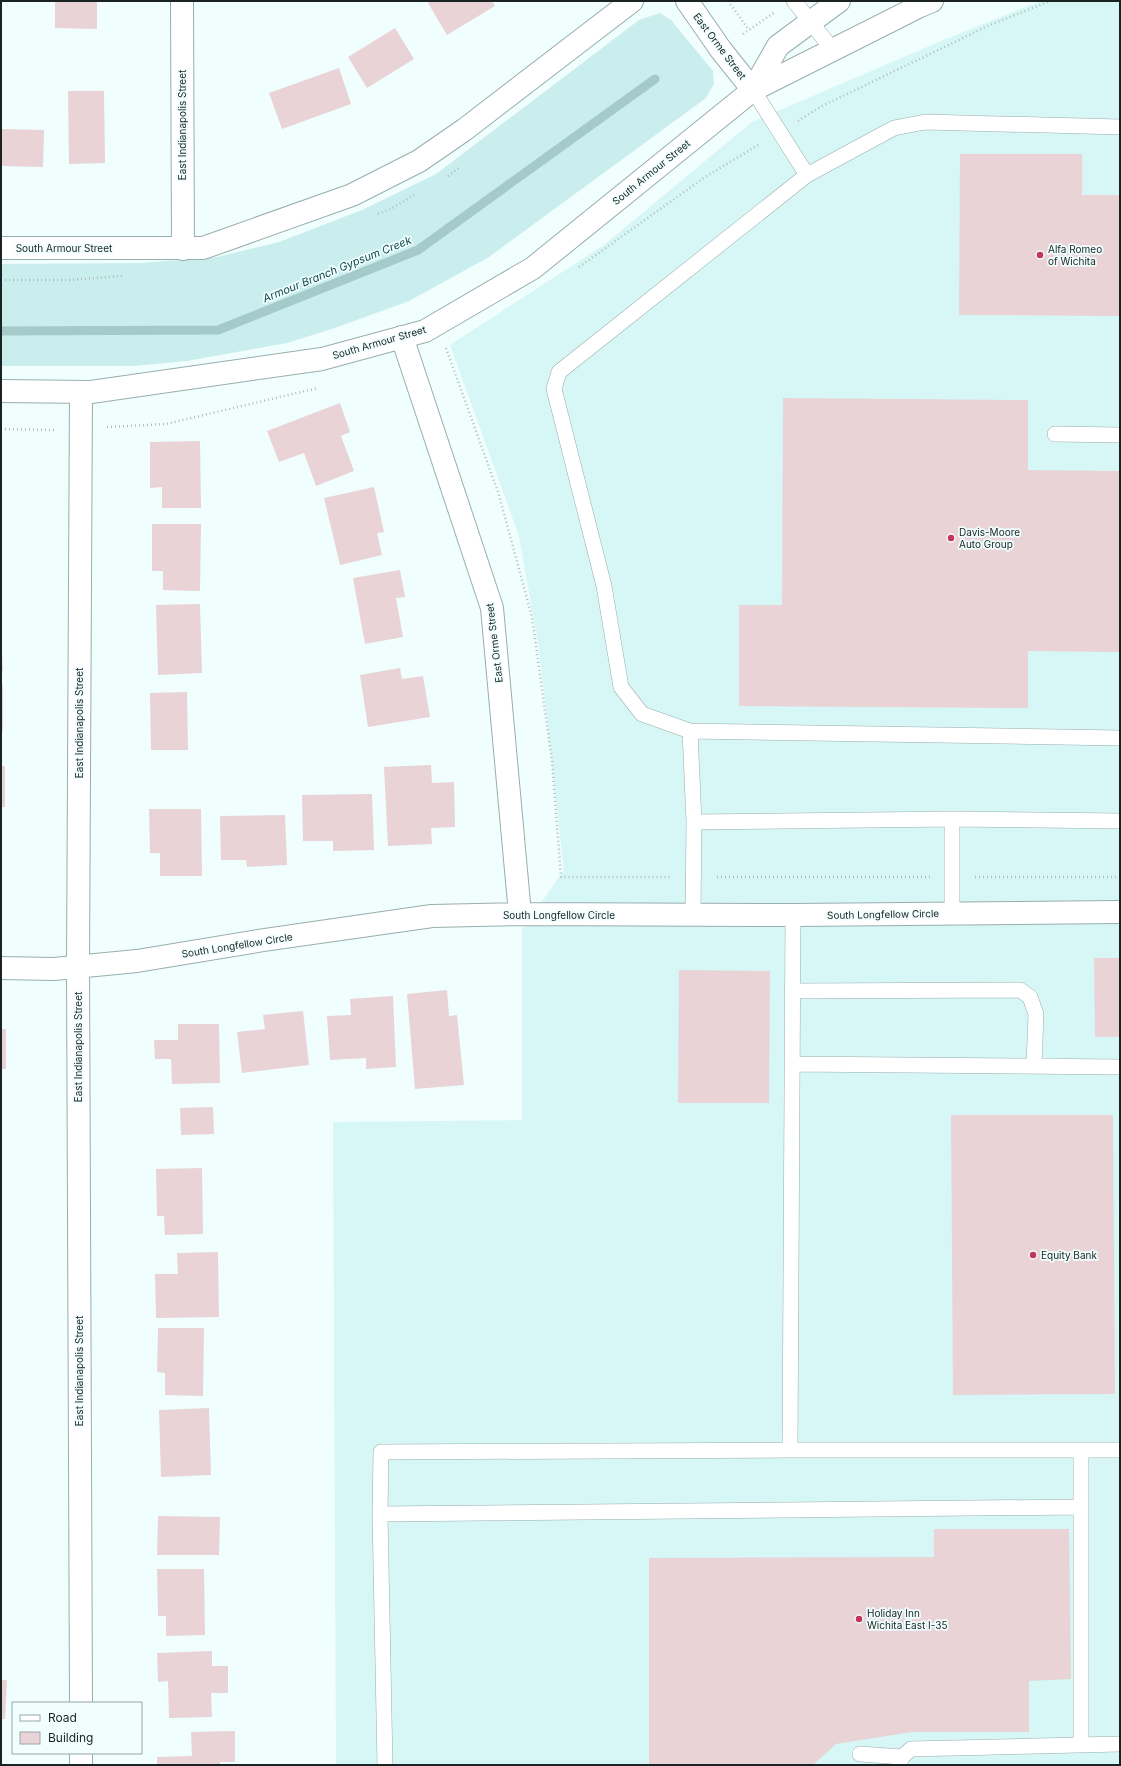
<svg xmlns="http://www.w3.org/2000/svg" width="1121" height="1766" font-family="Inter,sans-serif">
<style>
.built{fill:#d6f7f6}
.grass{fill:#caeeed}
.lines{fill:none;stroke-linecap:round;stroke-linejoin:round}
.stream{stroke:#a4cac9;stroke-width:9}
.building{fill:#e9d3d6}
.service-casing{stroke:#98aead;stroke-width:16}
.minor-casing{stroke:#98aead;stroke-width:24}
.tertiary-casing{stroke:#98aead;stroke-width:24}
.path{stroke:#afbcbc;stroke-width:2.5;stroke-dasharray:1 3;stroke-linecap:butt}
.service{stroke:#fff;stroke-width:15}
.minor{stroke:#fff;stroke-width:22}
.tertiary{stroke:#fff;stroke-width:22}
.poi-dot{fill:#c4355c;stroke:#f0fefe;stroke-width:1.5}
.labels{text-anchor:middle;stroke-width:3.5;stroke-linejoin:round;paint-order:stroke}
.street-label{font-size:10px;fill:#1a2322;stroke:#f0fefe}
.poi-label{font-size:10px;fill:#1a2322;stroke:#f0fefe;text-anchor:start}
.water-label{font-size:11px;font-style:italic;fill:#114948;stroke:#f0fefe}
</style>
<rect width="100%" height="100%" fill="#f0fefe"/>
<path class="built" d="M1040 1H1120V1765H336L333 1122 522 1120V930L564 870 539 649 519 536 450 345 604 245 752 122 934 44Z"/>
<path class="grass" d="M660 13 671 20 713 71 714 84 706 98 489 257 409 301 335 328 287 343 187 361 133 366H1V264L140 263 217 257 279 242 362 210 436 174 639 20Z"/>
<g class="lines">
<path class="stream" d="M1 331 218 330 418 250 655 79"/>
</g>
<path class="building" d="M55 1H97V29L55 28Z
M431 1H492L495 6 447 35 428 3Z
M395 28 414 59 367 88 348 57Z
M339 68 351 104 282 129 269 93Z
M68 91H104L105 163 69 164Z
M1 129 44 130 43 167 1 166Z
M960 154H1082V195H1120V316L959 315Z
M783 398 1028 400V470L1120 471V652L1028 651V708L739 706V605H782Z
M340 403 350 432 341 436 354 471 316 486 304 453 279 462 267 431Z
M200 441 201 508H162V487L150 488V442Z
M374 487 384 532 377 533 382 555 340 565 324 498Z
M152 524H201L200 591 163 590V571H152Z
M400 570 405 597 396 598 403 637 365 644 353 578Z
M200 604 202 673 158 675 156 605Z
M1 651H2L3 671H1Z
M400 668 402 679 423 676 430 717 368 727 360 675Z
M1 685H3V731H1Z
M187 692 188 750H151L150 693Z
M431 765 432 783 454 782 455 827 431 828 432 844 388 846 384 767Z
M1 766H5V807H1Z
M372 794 374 850 333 851V841H303L302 795Z
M149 809H201L202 876H160V853H150Z
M285 815 287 865 247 867 246 860H221L220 816Z
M1094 958H1120V1037H1095Z
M679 970 770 971 769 1103H678Z
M447 990 449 1016 457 1015 464 1085 415 1089 407 994Z
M393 996 396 1067 366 1069V1058L330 1060 327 1016 351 1015 350 999Z
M303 1011 309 1065 242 1073 237 1032 265 1029 263 1015Z
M178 1024H219L220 1083 172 1084 171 1059H155L154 1040H178Z
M1 1029H6V1069H1Z
M213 1107 214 1134 181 1135 180 1108Z
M951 1115H1113L1115 1394 953 1395Z
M202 1168 203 1234 165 1235 164 1216H157L156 1169Z
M218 1252 219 1317 156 1318 155 1274H178L177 1253Z
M158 1328H204L203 1396 165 1395V1373L157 1372Z
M209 1408 211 1475 161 1477 159 1410Z
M158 1516 220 1517 219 1555H157Z
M934 1529H1069L1071 1679 1029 1681V1732H912L836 1744 813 1765H649V1558L934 1557Z
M157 1569H204L205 1635 166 1636V1616H158Z
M212 1651V1666H228V1693H211L212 1717 169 1718 168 1681 158 1682 157 1653Z
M1 1680H7L5 1719H1Z
M235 1731V1762H220V1765H157V1757L192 1756 191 1732Z"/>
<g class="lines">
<defs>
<path id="service" d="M794 1 833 50
M753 90 807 175 894 128 925 122 1120 127
M807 175 559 372 554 389 604 586 621 687 642 714 690 731 1120 738
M1055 434 1120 435
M690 731 694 822
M952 819 1120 821
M693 915 694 822 952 819V913
M793 915 790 1450H1120
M792 991 1020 990 1030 997 1036 1014 1034 1066
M792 1064 1120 1067
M1081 1450V1745
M380 1514 1080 1507
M860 1754 902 1757
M385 1765 380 1514 381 1452 790 1450
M899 1765 902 1757 911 1749 1120 1744"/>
<path id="minor" d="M182 1 183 249
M687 1 721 50 753 90
M1 248H203L352 195 419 161 464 130 632 1
M402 337 492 608 520 914
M1 968 54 969 137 961 264 940 432 916 520 914 793 915 1120 912
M81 1703 78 966 81 392
M81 1753V1765"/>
<path id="tertiary" d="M753 90 778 46 839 1
M1 391 91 392 322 359 425 331 533 268 753 90 920 6 932 1"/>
</defs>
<use href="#service" class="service-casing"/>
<use href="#minor" class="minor-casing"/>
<use href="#tertiary" class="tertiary-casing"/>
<path class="path" d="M728 1 749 30
M743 34 775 12
M798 121 820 107 990 25 1050 1
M448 176 460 167
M378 214 391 209 414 195
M579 267 705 177 760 144
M1 280H69L123 276
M446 348 499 495 532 617 552 761 561 877H670
M107 427 166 424 318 388
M1 429 54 430
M717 877H930
M975 877H1120"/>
<use href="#service" class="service"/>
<use href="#minor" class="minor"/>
<use href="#tertiary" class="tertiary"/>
</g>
<g class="poi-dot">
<circle cx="1040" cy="255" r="4"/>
<circle cx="951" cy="538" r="4"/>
<circle cx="1033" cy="1255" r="4"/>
<circle cx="859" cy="1619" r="4"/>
</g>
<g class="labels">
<g class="street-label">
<text transform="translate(720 46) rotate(53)" y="4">East Orme Street</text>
<text transform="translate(182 125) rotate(-90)" y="4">East Indianapolis Street</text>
<text transform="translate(651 172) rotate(-39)" y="4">South Armour Street</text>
<text x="64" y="252">South Armour Street</text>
<text transform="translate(379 342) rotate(-16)" y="4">South Armour Street</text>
<text transform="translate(494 643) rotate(-97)" y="4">East Orme Street</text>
<text transform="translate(79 723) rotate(-90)" y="4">East Indianapolis Street</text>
<text transform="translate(883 914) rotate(-1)" y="4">South Longfellow Circle</text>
<text x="559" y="919">South Longfellow Circle</text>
<text transform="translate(237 945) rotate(-9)" y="4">South Longfellow Circle</text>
<text transform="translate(78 1047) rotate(-90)" y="4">East Indianapolis Street</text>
<text transform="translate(79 1371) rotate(-90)" y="4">East Indianapolis Street</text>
</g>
<g class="poi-label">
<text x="1048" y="253">Alfa Romeo<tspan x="1048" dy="12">of Wichita</tspan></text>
<text x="959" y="536">Davis-Moore<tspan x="959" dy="12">Auto Group</tspan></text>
<text x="1041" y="1259">Equity Bank</text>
<text x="867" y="1617">Holiday Inn<tspan x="867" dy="12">Wichita East I-35</tspan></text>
</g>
<g class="water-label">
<text transform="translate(337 269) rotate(-22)" y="4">Armour Branch Gypsum Creek</text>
</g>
</g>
<rect width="1121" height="1766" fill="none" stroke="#1a2322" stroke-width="4"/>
<rect x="12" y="1702" width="130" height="52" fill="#f0fefe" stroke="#9aa6a6"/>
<rect x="20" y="1715" width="20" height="6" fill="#ffffff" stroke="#9aa6a6"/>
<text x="48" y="1722" font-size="12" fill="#1a2322">Road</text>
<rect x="20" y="1732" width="20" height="12" fill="#e9d3d6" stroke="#9aa6a6"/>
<text x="48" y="1742" font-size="12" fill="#1a2322">Building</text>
</svg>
